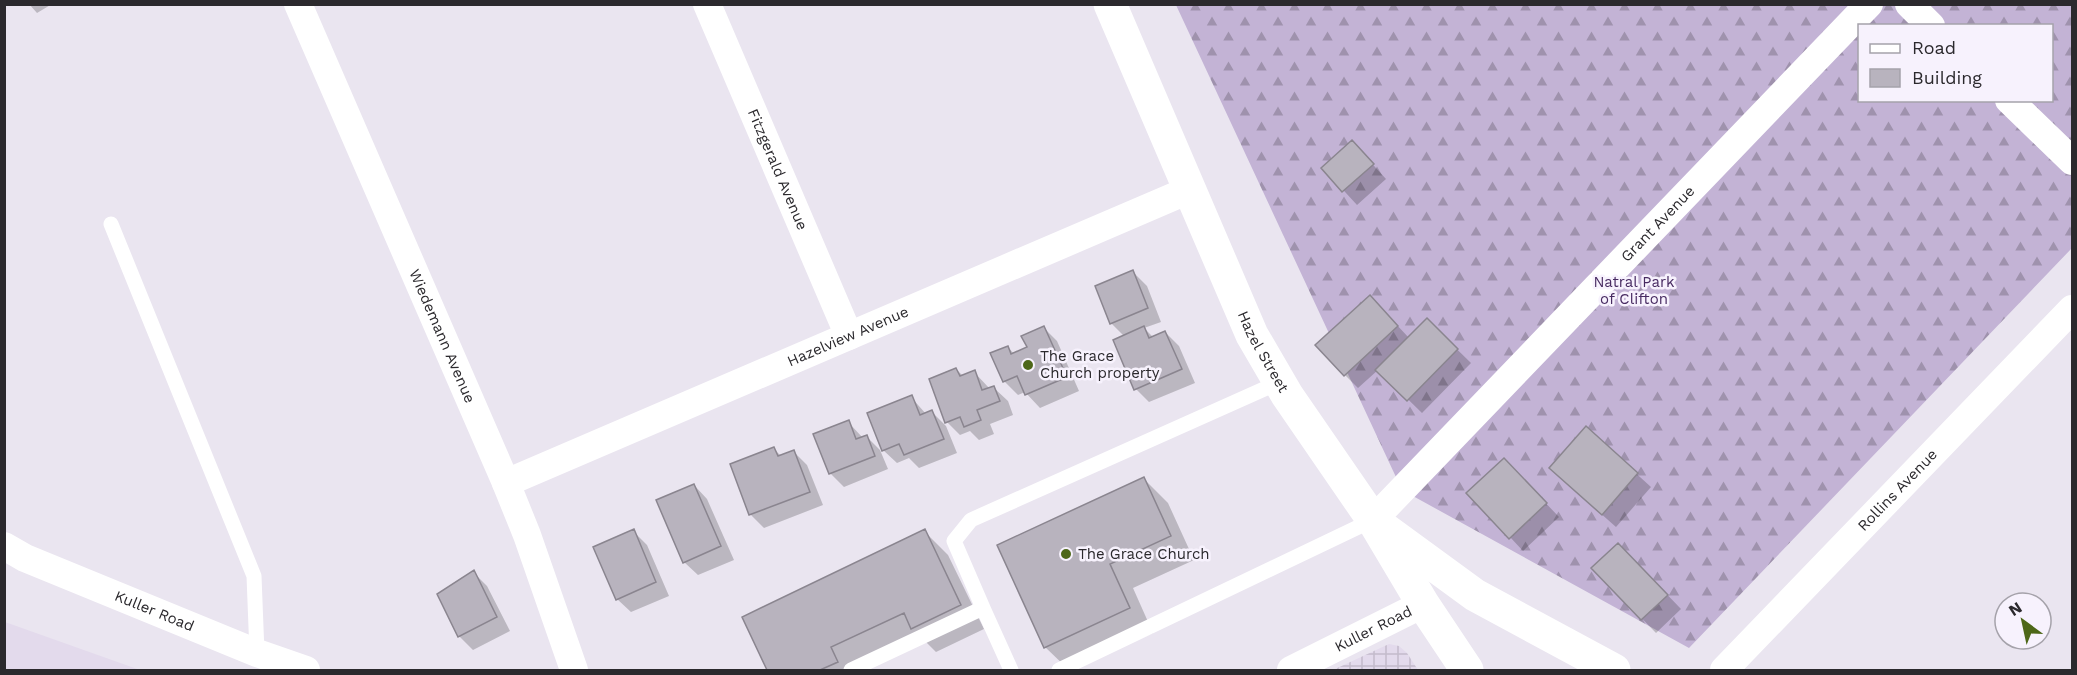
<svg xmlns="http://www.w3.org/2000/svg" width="2077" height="675" font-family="'Work Sans',sans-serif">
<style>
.built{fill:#e3daec}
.industrial{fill:url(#industrial-grid)}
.forest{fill:url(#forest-firs);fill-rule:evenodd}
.shadow{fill:#0003}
.building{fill:#b8b3be;stroke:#8a858f;stroke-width:1.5}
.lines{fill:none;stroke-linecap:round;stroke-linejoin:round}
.service{stroke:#fff;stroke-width:15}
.minor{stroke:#fff;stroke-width:28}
.tertiary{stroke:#fff;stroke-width:33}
.poi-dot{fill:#4d6718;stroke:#f7f2fd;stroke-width:2}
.labels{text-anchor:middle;stroke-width:5;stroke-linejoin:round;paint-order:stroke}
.street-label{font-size:15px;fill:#2b292d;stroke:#f7f2fd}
.park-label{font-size:15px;fill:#472a61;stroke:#f7f2fd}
.poi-label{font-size:15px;fill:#2b292d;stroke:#f7f2fd;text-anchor:start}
</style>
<defs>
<pattern id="industrial-grid" width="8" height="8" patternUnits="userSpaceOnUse" patternTransform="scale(1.5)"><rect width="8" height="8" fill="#e3daec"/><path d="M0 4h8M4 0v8" fill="none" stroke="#c3bbcb"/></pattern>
<pattern id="forest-firs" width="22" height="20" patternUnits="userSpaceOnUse" patternTransform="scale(1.5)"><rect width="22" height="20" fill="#c3b3d5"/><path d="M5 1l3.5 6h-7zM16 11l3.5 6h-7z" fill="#9f92ad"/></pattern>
</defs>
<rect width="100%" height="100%" fill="#eae5f0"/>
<path class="built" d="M4 622H5L140 670H5Z"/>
<path class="industrial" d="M1389 644 1399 646 1407 653 1418 670H1333Z"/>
<path class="forest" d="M1176 5H2072V248L1689 648 1402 490ZM1860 26H2052V100H1860Z"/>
<path class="shadow" d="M29 4H52L37 13Z
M1365 156 1386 179 1357 205 1323 168Z
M1133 272 1147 286 1161 322 1144 328 1153 337 1165 332 1179 346 1195 383 1149 402 1136 389 1125 337 1111 323Z
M1383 310 1409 338 1427 320 1471 363 1422 413 1378 370 1358 388 1345 375Z
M1044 328 1057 341 1079 391 1040 408 1025 392 1018 395 1004 381 1008 347 1014 354 1029 348Z
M956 369 963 376 974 372 990 389 994 388 1008 401 1013 415 990 424 994 434 979 440 970 431 960 435 947 422Z
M911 397 926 414 932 412 946 426 957 453 919 468 909 458 897 463 883 450Z
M848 422 863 438 867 437 880 450 888 469 844 487 830 473Z
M1586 428 1651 487 1616 527 1564 481Z
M774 449 781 456 794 452 807 465 823 505 764 528 751 515 732 465Z
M1517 473 1559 517 1523 551 1510 537Z
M1144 479 1168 503 1194 560 1133 588 1153 633 1069 670 1045 647Z
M694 485 707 499 734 560 698 575 684 562Z
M633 531 647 545 669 596 631 612 617 599Z
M924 531 948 555 984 629 936 652 923 639 856 670H769L744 618Z
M1632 558 1681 609 1656 633 1593 568Z
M473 572 487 586 510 631 473 650 459 636Z"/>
<path class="building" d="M1352 140 1374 164 1342 192 1321 168Z
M1133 270 1148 308 1110 324 1095 286Z
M1370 295 1398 326 1344 376 1315 345Z
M1427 318 1458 349 1407 401 1375 370Z
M1044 326 1067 377 1025 395 1017 376 1003 382 990 353 1008 346 1011 354 1027 347 1021 336Z
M1144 326 1149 338 1165 331 1182 369 1134 390 1113 340Z
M956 368 960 376 975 370 982 390 994 386 1000 401 977 410 981 420 964 427 960 417 945 423 929 379Z
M912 395 920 415 932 410 944 439 904 455 899 444 882 451 867 413Z
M849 420 856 439 867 435 875 456 829 474 813 434Z
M1586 426 1638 473 1602 515 1549 468Z
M774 447 778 456 794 450 810 492 749 515 730 464Z
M1504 458 1547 503 1509 539 1466 493Z
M1144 477 1171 536 1110 564 1130 608 1044 648 997 545Z
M694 484 721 546 683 563 656 500Z
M634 529 656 582 616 600 593 547Z
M925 529 961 605 911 629 904 613 831 647 838 662 820 670H767L742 617Z
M1618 543 1668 595 1641 620 1591 568Z
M474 570 497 617 458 637 437 594Z"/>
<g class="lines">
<path class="service" d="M111 224 254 576 257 653
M983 608 1011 670
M851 670 983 608 954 541 971 520 1280 382
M1059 670 1373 520"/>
<g class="minor">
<path id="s1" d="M298 4 506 483 527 535 574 670"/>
<path id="s2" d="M707 4 849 336"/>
<path d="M1909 4 1931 26"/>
<path d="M2009 100 2072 161"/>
<path id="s3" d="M506 483 1189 190"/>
<path id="s4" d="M1373 520 1869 4"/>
<path id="s5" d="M4 546 25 558 257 653 306 670"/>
<path id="s6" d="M1291 670 1423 604"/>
<path id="s7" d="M1724 670 2072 309"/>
</g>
<g class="tertiary">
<path id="s8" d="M1110 4 1252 335 1287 395 1373 520 1423 604 1467 670"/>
<path d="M1386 530 1475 595 1614 670"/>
</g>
</g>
<g class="poi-dot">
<circle cx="1028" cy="365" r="6"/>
<circle cx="1066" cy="554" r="6"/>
</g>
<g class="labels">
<g class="street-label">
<text dy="5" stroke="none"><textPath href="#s2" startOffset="180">Fitzgerald Avenue</textPath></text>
<text dy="5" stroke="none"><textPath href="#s4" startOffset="411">Grant Avenue</textPath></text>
<text dy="5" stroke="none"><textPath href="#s1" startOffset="362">Wiedemann Avenue</textPath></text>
<text dy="5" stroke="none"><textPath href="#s3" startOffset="372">Hazelview Avenue</textPath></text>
<text dy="5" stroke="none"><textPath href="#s8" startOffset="380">Hazel Street</textPath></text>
<text dy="5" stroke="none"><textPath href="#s7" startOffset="250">Rollins Avenue</textPath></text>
<text dy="5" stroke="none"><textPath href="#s5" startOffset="164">Kuller Road</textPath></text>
<text dy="5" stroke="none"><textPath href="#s6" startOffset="92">Kuller Road</textPath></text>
</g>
<g class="park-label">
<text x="1634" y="287">Natral Park<tspan x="1634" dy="17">of Clifton</tspan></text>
</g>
<g class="poi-label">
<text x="1040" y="361">The Grace<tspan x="1040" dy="17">Church property</tspan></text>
<text x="1078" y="559">The Grace Church</text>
</g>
</g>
<rect width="2077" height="675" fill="none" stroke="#2b292d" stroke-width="12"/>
<rect x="1858" y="24" width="195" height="78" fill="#f7f2fd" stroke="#a5a2aa" stroke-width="1.5"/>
<rect x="1870" y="44" width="30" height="9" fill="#ffffff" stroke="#a5a2aa" stroke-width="1.5"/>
<text x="1912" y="54" font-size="18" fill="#2b292d">Road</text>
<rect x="1870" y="69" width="30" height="18" fill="#b8b3be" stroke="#a5a2aa" stroke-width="1.5"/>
<text x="1912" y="84" font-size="18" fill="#2b292d">Building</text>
<g transform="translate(2023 621) rotate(327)"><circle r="28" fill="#f7f2fd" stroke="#a5a2aa" stroke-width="1.5"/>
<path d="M0-4.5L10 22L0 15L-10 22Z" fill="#4d6718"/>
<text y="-9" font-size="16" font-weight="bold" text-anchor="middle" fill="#2b292d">N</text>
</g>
</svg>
